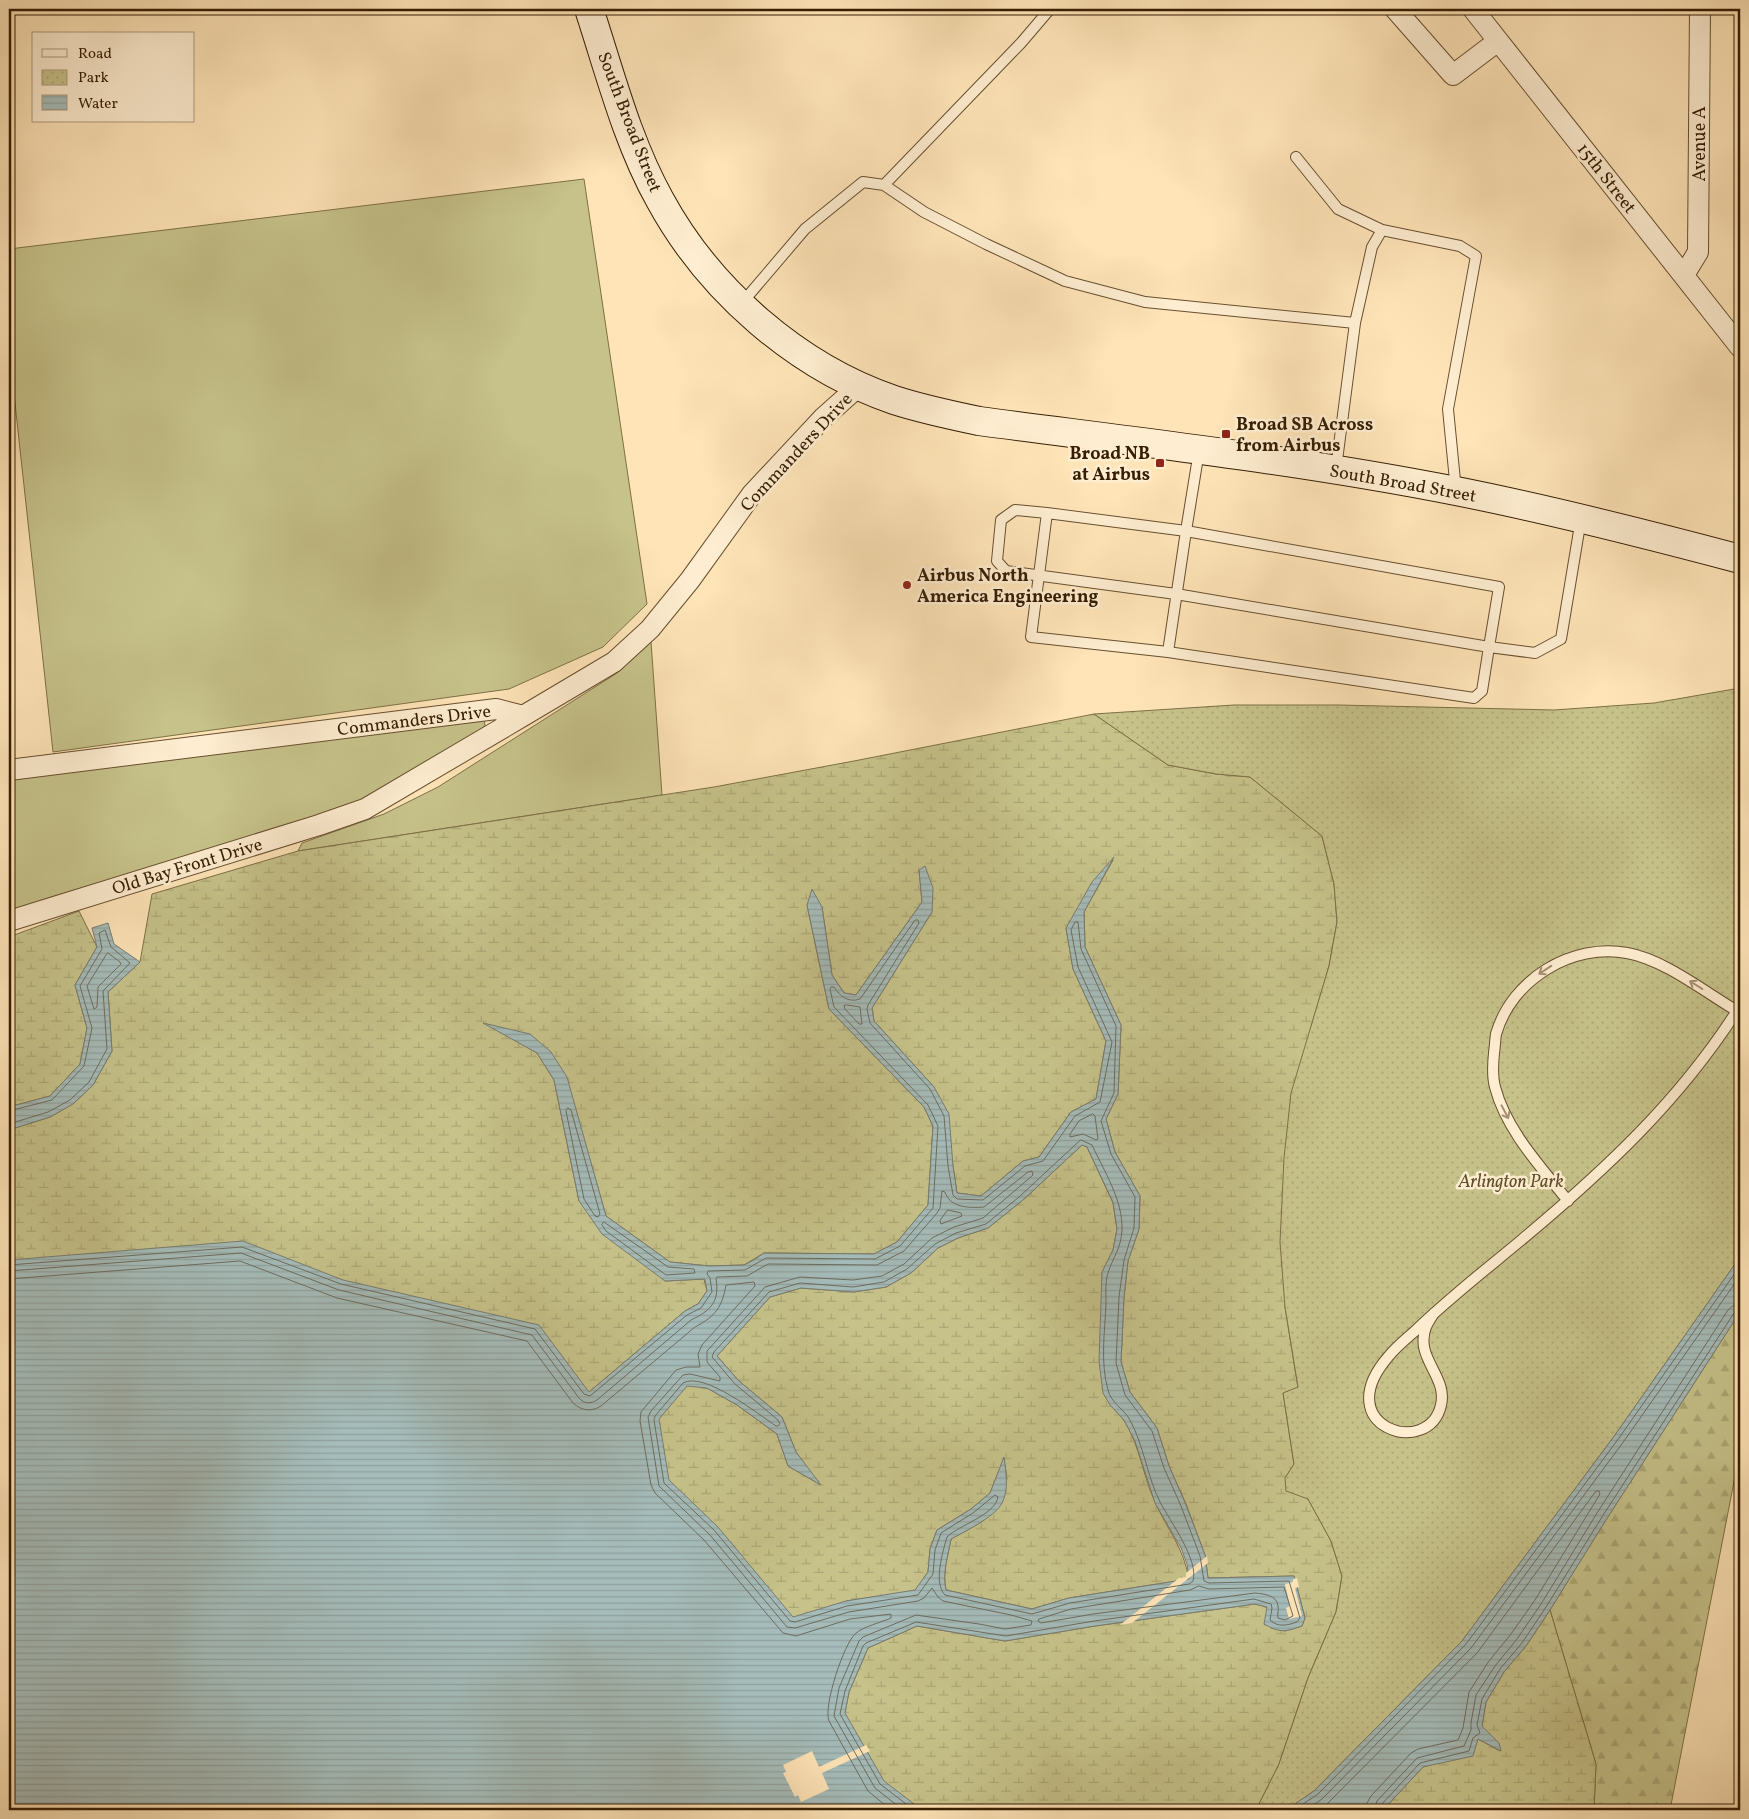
<svg xmlns="http://www.w3.org/2000/svg" width="1749" height="1819" font-family="Vollkorn,serif">
<style>
.grass{fill:#c6c28a;stroke:#7e7046}
.forest{fill:url(#forest-firs);stroke:#7e7046}
.wetland{fill:url(#wetland-marsh);stroke:#7e7046;fill-rule:evenodd}
.park{fill:url(#park-dots);stroke:#7e7046}
.water{fill:url(#water-rules);stroke:#797c70;fill-rule:evenodd}
.pier{fill:#fee4b7}
.lines{fill:none;stroke-linecap:round;stroke-linejoin:round}
.shore{stroke:#6e6c5e;stroke-width:1}
.lane-casing{stroke:#684f2f;stroke-width:12}
.street-casing{stroke:#684f2f;stroke-width:22}
.secondary-casing{stroke:#361d02;stroke-width:30}
.lane{stroke:#feedd0;stroke-width:10}
.street{stroke:#feedd0;stroke-width:20}
.secondary{stroke:#feedd0;stroke-width:28}
.oneway{stroke:#a48f73}
.poi-dot{fill:#8f2418;stroke:#feedd0;stroke-width:2}
.labels{text-anchor:middle;stroke-width:5;stroke-linejoin:round;paint-order:stroke}
.street-label{font-size:18px;fill:#361d02;stroke:#feedd0}
.poi-label{font-size:18px;font-weight:bold;fill:#361d02;stroke:#feedd0;text-anchor:start}
.park-label{font-size:18px;font-style:italic;fill:#614f2b;stroke:#feedd0}
</style>
<defs>
<pattern id="forest-firs" width="22" height="20" patternUnits="userSpaceOnUse" patternTransform="scale(1.25)"><rect width="22" height="20" fill="#c6c28a"/><path d="M5 1l3.5 6h-7zM16 11l3.5 6h-7z" fill="#aba675"/></pattern>
<pattern id="wetland-marsh" width="20" height="14" patternUnits="userSpaceOnUse" patternTransform="scale(1.25)"><rect width="20" height="14" fill="#c6c28a"/><path d="M1 5h8M5 5V1M11 12h8M15 12V8" fill="none" stroke="#aba675"/></pattern>
<pattern id="park-dots" width="8" height="8" patternUnits="userSpaceOnUse" patternTransform="scale(1.25)"><rect width="8" height="8" fill="#c6c28a"/><path d="M2 2h.1M6 6h.1" fill="none" stroke="#aba675" stroke-width="1.8" stroke-linecap="round"/></pattern>
<pattern id="water-rules" width="6" height="5" patternUnits="userSpaceOnUse" patternTransform="scale(1.25)"><rect width="6" height="5" fill="#a5bcba"/><path d="M0 2.5h6" fill="none" stroke="#8fa19e"/></pattern>
</defs>
<rect width="100%" height="100%" fill="#fee4b7"/>
<filter id="stains"><feTurbulence type="fractalNoise" baseFrequency=".004" numOctaves="4"/><feColorMatrix values="0 0 0 0 .2 0 0 0 0 .09 0 0 0 0 .02 0 0 0 .5 -.17"/></filter>
<radialGradient id="worn" r=".72"><stop offset=".6" stop-color="#630" stop-opacity="0"/><stop offset="1" stop-color="#630" stop-opacity=".3"/></radialGradient>
<path class="grass" d="M584 179 647 604 603 647 509 689 53 752 9 348V249Z
M651 642 662 795 298 851 302 843 384 814 438 787 617 673Z
M484 718 485 726 467 739 362 800 289 827 48 898 9 912V778Z"/>
<path class="forest" d="M1740 1312V1451L1670 1810H1594L1596 1764 1550 1610 1602 1526Z"/>
<path class="wetland" d="M1094 714 1168 765 1216 774 1250 777 1322 836 1334 884 1337 922 1329 966 1311 1027 1285 1307 1298 1388 1283 1393 1294 1464 1285 1478 1308 1499 1331 1541 1342 1576 1336 1612 1308 1678 1279 1764 1256 1810H549L9 1540V1130L50 1117 73 1104 93 1085 112 1051 108 992 140 962 152 894 298 851 714 787 854 761ZM1113 860 1084 912 1085 947 1121 1025 1118 1094 1106 1119 1115 1152 1140 1196 1139 1229 1128 1261 1124 1297 1121 1362 1130 1392 1157 1428 1169 1466 1186 1504 1205 1555 1208 1578 1294 1576 1305 1618 1302 1626 1285 1631 1271 1628 1267 1607 1255 1604 1095 1626 1005 1641 917 1626 868 1648 849 1692 845 1712 846 1601 915 1591 928 1572 930 1549 937 1530 971 1509 990 1493 1004 1459 1007 1479 983 1521 951 1539C948 1556 942 1573 946 1590L1032 1609 1069 1598 1189 1579C1183 1546 1168 1531 1155 1502 1143 1476 1140 1447 1125 1422 1121 1416 1115 1410 1110 1405L1102 1273 1113 1250 1117 1229 1113 1203 1087 1147 1082 1145 1023 1200 988 1228 958 1238 938 1248 911 1273 886 1287 854 1292 801 1288 770 1297 717 1356 738 1380 782 1417 796 1452 819 1484 788 1466 777 1434 737 1405 707 1388 687 1385 659 1419 589 1392 685 1311 698 1304 707 1291 704 1279 665 1281 579 1201 554 1080 537 1053 486 1024 551 1052 585 1143 606 1216 670 1262 709 1266 744 1265 764 1253 874 1254 897 1242 928 1205 933 1126 924 1107 829 1009 807 905 822 907 832 975 844 993 856 995 922 902 919 870 932 912 872 1008 874 1021 934 1087 953 1166 957 1193 981 1196 1023 1161 1039 1157 1071 1112 1096 1099 1106 1041 1073 969 1066 928Z
M79 911 97 947 75 985 87 1028 80 1064 50 1096 9 1107V937Z
M1550 1610 1596 1764 1594 1810H1383L1423 1767 1478 1739 1500 1751 1499 1743 1482 1726 1486 1702 1504 1672 1526 1646Z"/>
<path class="park" d="M1740 688V1257L1615 1435 1462 1641 1314 1791 1286 1810H1256L1279 1764 1308 1678 1336 1612 1342 1576 1331 1541 1308 1499 1286 1491 1285 1478 1294 1464 1283 1393 1298 1387 1285 1307 1280 1242 1284 1158 1291 1093 1329 966 1337 922 1334 884 1322 836 1250 777 1216 774 1168 765 1094 714 1234 705H1339L1554 710 1654 703Z"/>
<path class="water" d="M1114 857 1084 912 1085 947 1121 1025 1118 1094 1106 1119 1115 1152 1140 1196 1139 1229 1128 1261 1124 1297 1121 1362 1130 1392 1157 1428 1169 1466 1186 1505 1205 1555 1208 1578 1294 1576 1305 1618 1302 1626C1285 1632 1280 1633 1264 1624L1267 1607 1255 1604 1095 1626 1005 1641 917 1626 868 1648 849 1692 845 1713 884 1781 922 1810H9V1260L243 1241 343 1280 539 1325 589 1392 685 1311 698 1304 707 1291 705 1279 665 1281 602 1234 579 1201 554 1080 537 1053 483 1023 530 1034 551 1052 567 1077 606 1216 670 1262 709 1266 744 1265 754 1260 764 1253 874 1254 897 1242 928 1205 933 1126 924 1107 829 1009 807 905 812 889 822 907 832 975 844 993 856 995 922 902 919 870 925 866 933 888 932 912 872 1008 874 1021 934 1087 949 1114 953 1166 957 1193 981 1196 1023 1161 1039 1157 1071 1112 1096 1099 1106 1041 1073 969 1066 928 1092 882ZM1082 1145 1087 1147 1113 1202 1117 1229 1113 1250 1102 1272 1099 1361 1103 1393 1110 1405 1124 1420 1135 1441 1155 1503 1181 1548 1187 1564 1189 1579 1069 1598 1032 1609 946 1590C942 1573 948 1556 951 1539 964 1532 995 1517 1002 1503 1009 1490 1006 1472 1004 1457L990 1493 971 1509 937 1530 930 1549 928 1572 915 1590 846 1601 793 1617 718 1527 669 1480 659 1419 687 1386 707 1388 737 1405 777 1434 788 1466 821 1485 796 1452 782 1417 738 1380 717 1356 770 1297 801 1288 854 1292 886 1287 911 1273 938 1248 958 1238 988 1228 1023 1200Z
M108 923 114 944 140 962 108 992 112 1051 93 1085 73 1104 50 1117 9 1130V1107L50 1096 80 1064 87 1028 75 985 97 947 92 928Z
M1740 1257V1312L1606 1520 1550 1610 1526 1646 1504 1672 1486 1702 1482 1726 1499 1743 1501 1751 1478 1739 1473 1756 1423 1767 1383 1810H1286L1314 1791 1462 1641 1615 1435Z"/>
<path class="pier" d="M1207 1556 1208 1563 1132 1623 1120 1625 1179 1578 1186 1577V1573Z
M1297 1578 1299 1587 1295 1588 1302 1616 1289 1619 1286 1608 1290 1606 1285 1584 1293 1582V1579Z
M866 1745 870 1751 822 1773 829 1789 801 1802 798 1795 795 1797 783 1773 786 1772 783 1765 812 1751 819 1767Z"/>
<g class="lines">
<path class="shore" d="M108 953 120 962 121 964 98 987 97 1007 94 1009 87 986 106 955Z
M847 1005 860 1007 862 1024H859L845 1009 844 1006Z
M568 1108 571 1110 600 1214 598 1217 595 1216 584 1199 566 1111Z
M9 1111 52 1100 84 1066 92 1028 80 986 102 949 99 933 105 930 111 947 130 963 103 991 107 1049 89 1082 70 1100 48 1112 9 1124
M1093 1114 1095 1116 1098 1139 1096 1140 1083 1134 1070 1137V1134L1079 1121Z
M1081 1140 1092 1145C1104 1171 1123 1200 1122 1230 1121 1249 1113 1257 1108 1273 1105 1282 1106 1294 1106 1303 1105 1331 1100 1362 1108 1390 1111 1403 1124 1409 1130 1420 1144 1446 1147 1476 1160 1502 1170 1521 1199 1560 1193 1581L1189 1584 1070 1603 1032 1614 945 1595C933 1583 943 1551 947 1537 959 1525 995 1515 998 1497L995 1495 973 1513 941 1533 935 1550 933 1574 918 1595 847 1606 795 1622 790 1621 714 1530 664 1483 654 1420 655 1416 683 1383C704 1371 758 1414 776 1426H778L780 1424 778 1420 735 1384 712 1357 714 1352 769 1292 800 1283 853 1287 884 1282 907 1269 935 1244 956 1233 986 1224 1019 1197Z
M948 1210 961 1213 962 1216 941 1224 940 1221Z
M604 1222 668 1267 694 1269 695 1273 666 1275 606 1231 602 1225Z
M9 1265 242 1247 341 1284 535 1329 584 1394 590 1396 687 1315 701 1308 712 1292 710 1278 707 1274 708 1271 745 1270 766 1258 875 1259 900 1246 933 1208 938 1126 928 1105 834 1007 830 989 831 987H834C840 996 848 1003 860 999L915 920H918L919 923 868 1005 867 1009 870 1023 930 1089 944 1116 948 1166 953 1195 957 1199 983 1200 1025 1166 1043 1161 1075 1116 1100 1102 1112 1042 1078 967 1071 930 1075 922H1078L1081 949 1116 1026 1114 1093 1101 1121 1111 1154 1135 1197 1134 1228 1124 1260 1119 1297 1116 1363 1125 1395 1152 1431 1164 1468 1181 1506 1200 1556 1204 1581 1209 1583 1289 1581 1300 1618 1297 1622C1288 1625 1278 1628 1270 1620L1272 1608 1271 1604 1254 1599 1094 1621 1006 1636 916 1622 866 1643 863 1646 845 1691 840 1714 880 1784 914 1810
M9 1271 241 1253 339 1290 532 1335 579 1398C584 1404 591 1404 597 1400L691 1320C710 1311 720 1302 716 1279L717 1277 747 1276 768 1264 877 1265 904 1251 937 1213 940 1208 942 1191 945 1192C950 1208 969 1208 984 1207L1028 1172 1032 1171 1033 1175 983 1218 954 1227 932 1238 904 1264 882 1276 853 1280 800 1277 765 1287 707 1351V1362L720 1377V1381L690 1374 683 1375 651 1411 648 1417 659 1486 710 1535 787 1627 795 1628 849 1612 918 1601 924 1598 932 1588 938 1597 943 1601 1011 1615 1032 1621 1031 1625 1005 1629 979 1624 916 1615 863 1637 859 1641 839 1688 834 1716 875 1788 903 1810
M9 1279 240 1261 337 1298 527 1341 573 1403C582 1411 591 1412 601 1406L695 1327C716 1316 722 1307 726 1285L754 1282 755 1286 702 1345 698 1354 700 1367H686L676 1370 641 1412 640 1421 651 1485 655 1493 704 1540 783 1633 796 1636 850 1619 891 1614V1618C880 1623 864 1626 855 1634 844 1644 823 1706 829 1721L868 1791 891 1810
M1199 1586 1209 1589 1284 1587 1293 1616 1285 1620 1278 1618C1277 1614 1279 1610 1278 1606 1277 1595 1264 1594 1255 1593L1093 1614 1041 1623 1038 1621 1039 1619 1071 1609 1190 1590Z
M1294 1810 1318 1794 1466 1644 1619 1438 1740 1266
M1306 1810 1322 1799 1471 1648 1624 1441 1740 1276
M1319 1810 1327 1804 1477 1653 1596 1491H1599L1600 1494 1535 1600 1511 1634 1489 1661 1469 1692 1463 1728 1458 1740 1418 1749 1411 1753 1371 1796 1367 1803 1366 1810
M1374 1810 1377 1801 1417 1758 1464 1746 1471 1730V1723L1476 1695 1495 1666 1517 1639 1541 1604 1597 1513 1728 1310 1734 1305 1740 1304
M1380 1810 1381 1805 1420 1763 1469 1751 1473 1738 1480 1733 1477 1725 1482 1699 1500 1669 1522 1643 1546 1607 1602 1517 1734 1313 1740 1310"/>
<defs>
<path id="lane" d="M1296 157 1338 209 1382 230 1460 246 1476 256 1448 409 1456 491
M884 185 1021 43 1050 9
M742 303 805 229 863 182 884 185 924 212 986 244 1065 281 1145 302 1355 323
M1199 451 1186 531 1047 513 1031 637 1168 652 1186 531 1499 587 1489 647 1535 653 1561 639 1581 519
M1336 468 1355 323 1372 247 1382 230
M1047 513 1015 510 1001 520 997 561 1006 571 1176 594 1489 647 1482 691 1474 698 1168 652
M1568 1201C1541 1167 1506 1130 1495 1087 1492 1076 1493 1063 1494 1053 1495 1047 1495 1040 1496 1034 1512 979 1572 943 1627 953 1663 959 1705 992 1737 1011
M1434 1313C1431 1318 1428 1322 1426 1327 1414 1358 1448 1376 1441 1405 1429 1459 1328 1427 1388 1357 1396 1347 1406 1339 1415 1331 1448 1299 1484 1271 1519 1242 1604 1171 1680 1101 1740 1006"/>
<path id="street" d="M1395 9 1453 75 1498 41
M1473 9 1740 347
M1684 275 1698 252 1700 9
M9 770 496 709 523 716 614 662 650 629 690 580 752 494 823 418 860 385
M9 921 319 825 365 809 523 716"/>
<path id="secondary" d="M589 9C610 73 627 141 660 200 709 290 797 367 894 400 922 409 950 415 979 421 1138 442 1299 460 1456 491 1552 510 1646 534 1740 559"/>
</defs>
<use href="#lane" class="lane-casing"/>
<use href="#street" class="street-casing"/>
<use href="#secondary" class="secondary-casing"/>
<use href="#lane" class="lane"/>
<use href="#street" class="street"/>
<use href="#secondary" class="secondary"/>
</g>
<defs><path id="oneway-shaft" d="M-6 0H5M1.5-3L5.5 0L1.5 3" fill="none" stroke-width="1.6" stroke-linecap="round" stroke-linejoin="round" transform="scale(1.25)"/></defs>
<g class="oneway">
<use href="#oneway-shaft" transform="translate(1545 970) rotate(146)"/>
<use href="#oneway-shaft" transform="translate(1696 985) rotate(-148)"/>
<use href="#oneway-shaft" transform="translate(1505 1112) rotate(62)"/>
</g>
<g class="poi-dot">
<rect x="1221" y="429" width="10" height="10" rx="2.5"/>
<rect x="1155" y="458" width="10" height="10" rx="2.5"/>
<circle cx="907" cy="585" r="5"/>
</g>
<g class="labels">
<g class="street-label">
<text transform="translate(630 122) rotate(69)" y="6">South Broad Street</text>
<text transform="translate(1699 144) rotate(-90)" y="6">Avenue A</text>
<text transform="translate(1607 178) rotate(52)" y="6">15th Street</text>
<text transform="translate(796 452) rotate(-47)" y="6">Commanders Drive</text>
<text transform="translate(1403 483) rotate(10)" y="6">South Broad Street</text>
<text transform="translate(414 720) rotate(-7)" y="6">Commanders Drive</text>
<text transform="translate(187 866) rotate(-17)" y="6">Old Bay Front Drive</text>
</g>
<g class="poi-label">
<text x="1236" y="430">Broad SB Across<tspan x="1236" dy="21">from Airbus</tspan></text>
<text x="1150" y="459" text-anchor="end">Broad NB<tspan x="1150" dy="21">at Airbus</tspan></text>
<text x="917" y="581">Airbus North<tspan x="917" dy="21">America Engineering</tspan></text>
</g>
<g class="park-label">
<text x="1511" y="1187">Arlington Park</text>
</g>
</g>
<rect width="1749" height="1819" fill="none" stroke="#fee4b7" stroke-width="30"/>
<rect x="10" y="10" width="1729" height="1799" fill="none" stroke="#361d02" stroke-width="2.5"/>
<rect x="15" y="15" width="1719" height="1789" fill="none" stroke="#361d02"/>
<rect x="32" y="32" width="162" height="90" fill="#feedd0" stroke="#ae9a7e"/>
<rect x="42" y="49" width="25" height="8" fill="#feedd0" stroke="#ae9a7e"/>
<text x="78" y="58" font-size="15" fill="#361d02">Road</text>
<rect x="42" y="70" width="25" height="15" fill="url(#park-dots)" stroke="#ae9a7e"/>
<text x="78" y="82" font-size="15" fill="#361d02">Park</text>
<rect x="42" y="95" width="25" height="15" fill="url(#water-rules)" stroke="#ae9a7e"/>
<text x="78" y="108" font-size="15" fill="#361d02">Water</text>
<rect width="100%" height="100%" filter="url(#stains)"/>
<rect width="100%" height="100%" fill="url(#worn)"/>
</svg>
